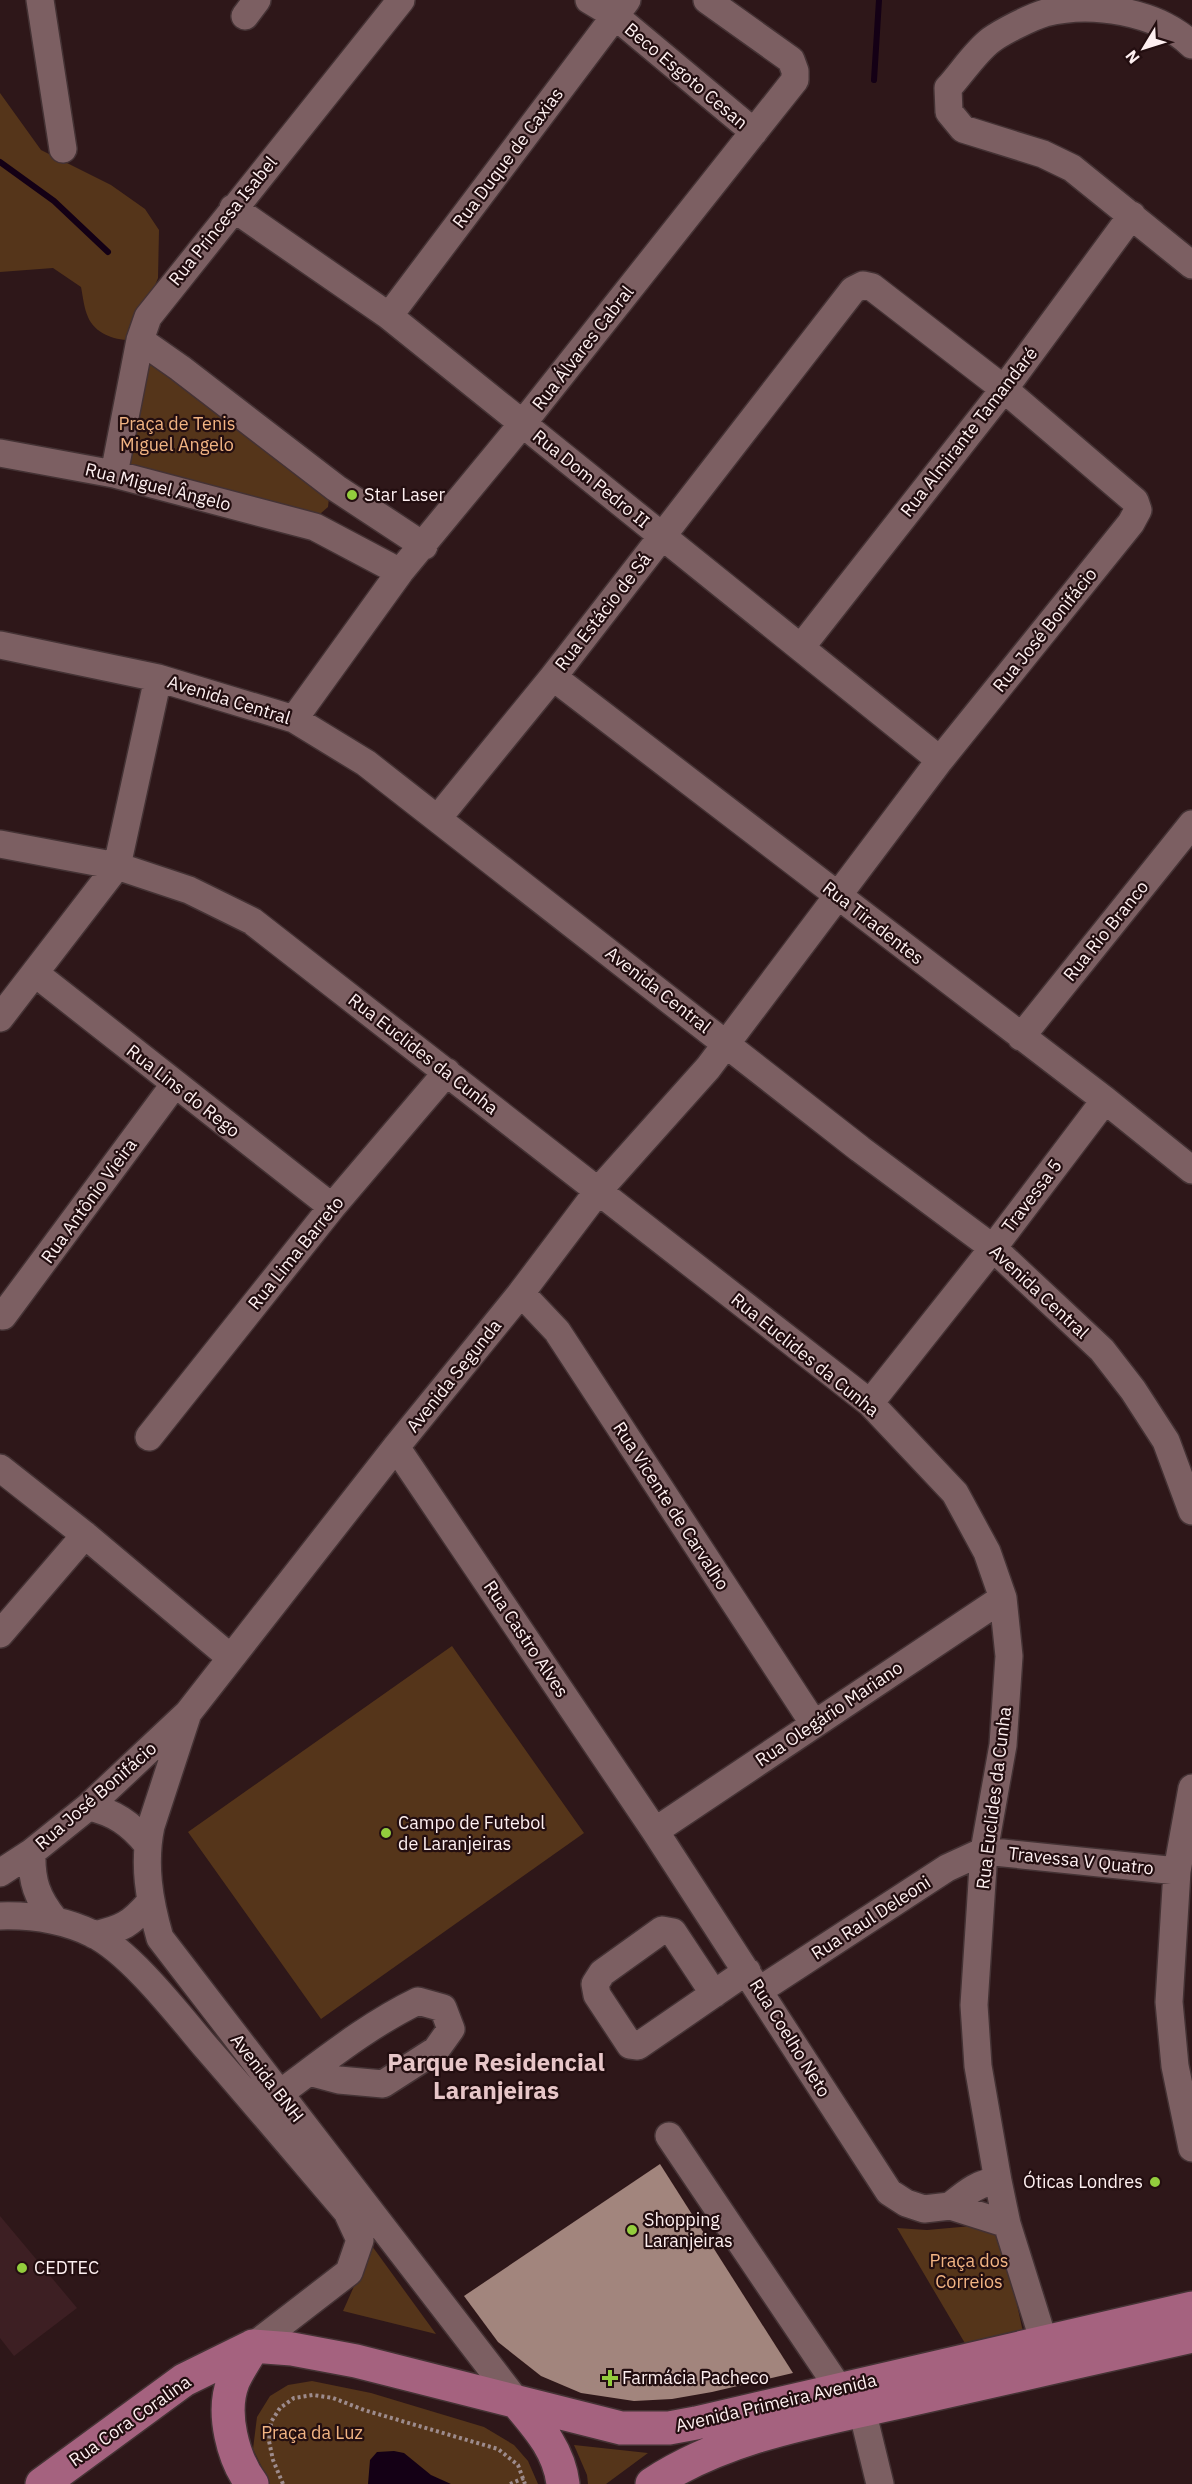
<svg xmlns="http://www.w3.org/2000/svg" width="1192" height="2484" font-family="'IBM Plex Sans',sans-serif">
<style>
.built{fill:#3d1f23}
.green{fill:#55351a}
.water{fill:#140015}
.lines{fill:none;stroke-linecap:round;stroke-linejoin:round}
.stream{stroke:#140015;stroke-width:6}
.building{fill:#a2857d}
.minor-casing{stroke:#443234;stroke-width:30}
.major-casing{stroke:#443234;stroke-width:36}
.path{stroke:#9d8b8c;stroke-width:4;stroke-dasharray:3 3;stroke-linecap:butt}
.minor{stroke:#7c5f62;stroke-width:27}
.major{stroke:#a5627f;stroke-width:33}
.poi-dot{fill:#93cd3d;stroke:#230e10;stroke-width:2}
.labels{text-anchor:middle;stroke-width:4.5;stroke-linejoin:round;paint-order:stroke}
.street-label{font-size:18px;fill:#fef0f1;stroke:#230e10}
.park-label{font-size:18px;fill:#f2b483;stroke:#230e10}
.poi-label{font-size:18px;fill:#fef0f1;stroke:#230e10;text-anchor:start}
.district-label{font-size:24px;font-weight:bold;fill:#e7c6c8;stroke:#230e10}
</style>
<rect width="100%" height="100%" fill="#2e1719"/>
<path class="built" d="M0 2216 77 2308 14 2356 0 2338Z"/>
<path class="green" d="M0 93 41 150 111 185 145 209 159 230 158 278 133 340C116 341 95 334 88 317 84 308 83 297 81 287L53 268 0 272Z
M148 358 330 489 328 507 313 520 121 468Z
M452 1646 584 1833 321 2019 188 1832Z
M972 2226 996 2234 1005 2250 1023 2332 966 2345 897 2228 927 2230Z
M372 2246 436 2334 343 2311Z
M312 2381 371 2393 484 2427 514 2445 528 2461 538 2484H270L253 2449 257 2417 270 2396 288 2385Z
M574 2445 648 2453 606 2484H588L587 2475Z"/>
<path class="water" d="M394 2451 404 2453 431 2475 451 2484H368L370 2460 377 2452Z"/>
<g class="lines">
<path class="stream" d="M874 80 879 0
M0 162 54 201 108 252"/>
</g>
<path class="building" d="M660 2164 793 2373 712 2392 672 2399 634 2401 581 2393 541 2376 498 2342 464 2296Z"/>
<g class="lines">
<defs>
<path id="minor" d="M40 0 63 149
M589 0 614 15 754 132
M245 16 257 0
M1192 45C1157 11 1091 1 1045 13 1031 17 1002 32 991 40 976 51 961 74 948 88L949 112 963 129 1043 154 1072 168 1192 265
M233 208 389 316 940 760
M389 316 627 0
M140 340 180 368 336 488 424 546
M0 453 114 474 315 527 400 572
M114 474 140 340 148 317 401 0
M0 645 158 678 294 719 366 763 860 1149 993 1248 1102 1350 1133 1390 1166 1441 1192 1511
M802 646 1004 389 1132 215
M553 677 1105 1100 1192 1170
M294 719 400 572 523 423 795 80V71L791 60 707 0
M0 844 117 866 189 890 252 921 870 1403 955 1493 987 1552 1003 1598 1009 1656 1003 1745 984 1851 974 2005 978 2066 998 2181 1007 2224 1044 2342
M36 974 332 1207
M0 1018 117 866 158 678
M1021 1037 1192 824
M521 1293 557 1331 814 1724
M3 1316 174 1085
M870 1403 993 1248 1105 1100
M149 1437 332 1207 447 1072
M396 1447 655 1831 889 2192 906 2203 924 2209 950 2206 1007 2224
M0 1468 85 1535 231 1658
M0 1634 85 1535
M187 1716 151 1826C143 1864 149 1900 160 1938L517 2402
M1192 1788 1177 1871 1169 2002 1175 2066 1192 2148
M88 1807C114 1812 131 1824 147 1844
M655 1831 1003 1598
M984 1851 1177 1871
M32 1852C31 1881 37 1898 55 1920
M0 1873 32 1852 88 1807 188 1713 396 1447 521 1293 598 1191 708 1068 940 760 1131 523 1138 510 1135 501 1004 389 872 287 863 285 853 290 553 677 438 818
M0 1916C32 1915 64 1920 93 1934 130 1952 178 2014 205 2046 253 2101 300 2157 347 2212L360 2240 349 2272 253 2346
M94 1935C122 1929 131 1924 150 1902
M760 1990 947 1868 984 1851
M714 1994 673 1932 662 1930 602 1973 595 1984 597 1995 630 2045 638 2046 747 1971
M279 2094C324 2061 368 2025 418 2001L443 2008 451 2029 436 2050 383 2084 339 2080 309 2072
M669 2136 840 2390
M950 2206C965 2194 978 2182 998 2181
M862 2410 880 2484"/>
<path id="major" d="M253 2346 292 2349 356 2361 621 2428H669L696 2423 1192 2308
M517 2402C538 2427 559 2450 563 2484
M42 2484 184 2380 253 2346
M252 2484C233 2459 221 2413 233 2382 238 2370 247 2358 253 2346
M652 2484C728 2434 821 2420 909 2400 1003 2379 1098 2357 1192 2336"/>
</defs>
<use href="#minor" class="minor-casing"/>
<use href="#major" class="major-casing"/>
<path class="path" d="M283 2484 273 2460 269 2441 271 2422 280 2408 294 2398 313 2395 333 2398 364 2410 498 2449 518 2465 525 2484
M510 2484 524 2478"/>
<use href="#minor" class="minor"/>
<use href="#major" class="major"/>
</g>
<g class="poi-dot">
<circle cx="352" cy="495" r="6"/>
<circle cx="386" cy="1833" r="6"/>
<circle cx="1155" cy="2182" r="6"/>
<circle cx="632" cy="2230" r="6"/>
<circle cx="22" cy="2268" r="6"/>
<path d="M607 2369h6v6h6v6h-6v6h-6v-6h-6v-6h6z"/>
</g>
<g class="labels">
<g class="street-label">
<text transform="translate(686 76) rotate(40)" y="6">Beco Esgoto Cesan</text>
<text transform="translate(508 158) rotate(-53)" y="6">Rua Duque de Caxias</text>
<text transform="translate(223 221) rotate(-51)" y="6">Rua Princesa Isabel</text>
<text transform="translate(583 348) rotate(-52)" y="6">Rua Álvares Cabral</text>
<text transform="translate(969 432) rotate(-52)" y="6">Rua Almirante Tamandaré</text>
<text transform="translate(591 479) rotate(39)" y="6">Rua Dom Pedro II</text>
<text transform="translate(158 487) rotate(14)" y="6">Rua Miguel Ângelo</text>
<text transform="translate(603 612) rotate(-52)" y="6">Rua Estácio de Sá</text>
<text transform="translate(1045 630) rotate(-51)" y="6">Rua José Bonifácio</text>
<text transform="translate(229 700) rotate(17)" y="6">Avenida Central</text>
<text transform="translate(873 923) rotate(38)" y="6">Rua Tiradentes</text>
<text transform="translate(1106 931) rotate(-51)" y="6">Rua Rio Branco</text>
<text transform="translate(658 990) rotate(38)" y="6">Avenida Central</text>
<text transform="translate(423 1054) rotate(38)" y="6">Rua Euclides da Cunha</text>
<text transform="translate(183 1091) rotate(38)" y="6">Rua Lins do Rego</text>
<text transform="translate(1032 1196) rotate(-53)" y="6">Travessa 5</text>
<text transform="translate(89 1201) rotate(-54)" y="6">Rua Antônio Vieira</text>
<text transform="translate(296 1253) rotate(-51)" y="6">Rua Lima Barreto</text>
<text transform="translate(1039 1292) rotate(43)" y="6">Avenida Central</text>
<text transform="translate(805 1355) rotate(39)" y="6">Rua Euclides da Cunha</text>
<text transform="translate(454 1376) rotate(-51)" y="6">Avenida Segunda</text>
<text transform="translate(671 1506) rotate(57)" y="6">Rua Vicente de Carvalho</text>
<text transform="translate(526 1639) rotate(56)" y="6">Rua Castro Alves</text>
<text transform="translate(829 1714) rotate(-34)" y="6">Rua Olegário Mariano</text>
<text transform="translate(96 1796) rotate(-41)" y="6">Rua José Bonifácio</text>
<text transform="translate(994 1798) rotate(-83)" y="6">Rua Euclides da Cunha</text>
<text transform="translate(1081 1861) rotate(6)" y="6">Travessa V Quatro</text>
<text transform="translate(871 1918) rotate(-33)" y="6">Rua Raul Deleoni</text>
<text transform="translate(790 2038) rotate(58)" y="6">Rua Coelho Neto</text>
<text transform="translate(267 2078) rotate(52)" y="6">Avenida BNH</text>
<text transform="translate(776 2403) rotate(-13)" y="6">Avenida Primeira Avenida</text>
<text transform="translate(130 2421) rotate(-35)" y="6">Rua Cora Coralina</text>
</g>
<g class="park-label">
<text x="177" y="430">Praça de Tenis<tspan x="177" dy="21">Miguel Angelo</tspan></text>
<text x="969" y="2267">Praça dos<tspan x="969" dy="21">Correios</tspan></text>
<text x="312" y="2439">Praça da Luz</text>
</g>
<g class="poi-label">
<text x="364" y="501">Star Laser</text>
<text x="398" y="1829">Campo de Futebol<tspan x="398" dy="21">de Laranjeiras</tspan></text>
<text x="1143" y="2188" text-anchor="end">Óticas Londres</text>
<text x="644" y="2226">Shopping<tspan x="644" dy="21">Laranjeiras</tspan></text>
<text x="34" y="2274">CEDTEC</text>
<text x="622" y="2384">Farmácia Pacheco</text>
</g>
<g class="district-label">
<text x="496" y="2071">Parque Residencial<tspan x="496" dy="28">Laranjeiras</tspan></text>
</g>
</g>
<g transform="translate(1144 48) rotate(232)" stroke="#230e10" stroke-width="4.5" paint-order="stroke">
<path d="M0-4.5L10 22L0 15L-10 22Z" fill="#fef0f1"/>
<text y="-9" font-size="16" font-weight="bold" text-anchor="middle" fill="#fef0f1">N</text>
</g>
</svg>
